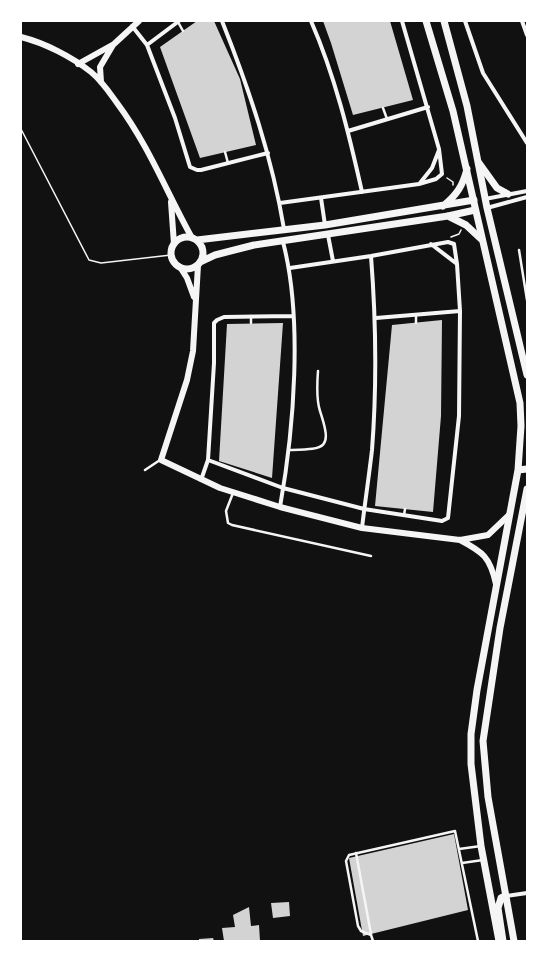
<svg xmlns="http://www.w3.org/2000/svg" width="548" height="962" font-family="'Varela Round',sans-serif">
<style>
.building{fill:#d3d3d3}
.lines{fill:none;stroke-linecap:round;stroke-linejoin:round}
.path{stroke:#f5f5f5;stroke-width:1.5}
.service{stroke:#f5f5f5;stroke-width:2.5}
.minor{stroke:#f5f5f5;stroke-width:4}
.tertiary{stroke:#f5f5f5;stroke-width:6}
.secondary{stroke:#f5f5f5;stroke-width:7}
.primary{stroke:#f5f5f5;stroke-width:7}
</style>
<rect width="100%" height="100%" fill="#111"/>
<path class="building" d="M197 21H214L240 79 256 145 200 158 160 47Z
M323 21H390L413 100 353 115 331 43Z
M442 320 441 416 433 512 375 506 392 325Z
M283 323 272 478 219 461 227 324Z
M454 834 468 910 363 936 349 858Z
M289 902 290 916 273 918 271 903Z
M249 907 251 926 259 925 260 941H224L222 928 235 927 233 915Z
M213 938 214 941H199V939Z"/>
<g class="lines">
<path class="path" d="M21 129 89 260 101 263 171 255
M447 178 453 182V185
M451 237 459 234 461 230"/>
<path class="service" d="M178 22 183 31
M383 108 387 119
M225 152 228 163
M519 250 527 300
M416 315V323
M251 316V323
M289 450C325 449 333 450 320 411 316 399 317 384 318 371
M145 470 160 460
M233 493 226 511 228 523 232 525 371 556
M404 515 405 509
M459 849 481 846
M356 853 371 934
M462 863 483 860
M373 941 371 935 361 931 358 926 346 861 349 855 455 831 478 941"/>
<path class="minor" d="M179 21 147 45 175 118 190 167 197 170H201L268 153
M222 21C249 89 272 157 284 229
M311 21C335 76 349 134 362 192
M465 21 483 73 527 143
M522 21 527 35
M132 26 147 45
M348 131 428 107
M420 183 432 168 439 150
M321 198 325 225
M485 199 527 191
M280 203 419 184 436 179 442 174 439 149 402 21
M487 208 527 197
M328 235 333 261
M431 244 457 264
M376 318 460 311
M208 460 283 488 364 509 442 521 448 518 459 416 460 311 457 264 454 244 448 242 371 256 290 268
M201 480 208 460 214 363V323L217 320 224 317 293 316
M280 507C294 429 303 318 283 242
M362 528C365 502 369 476 372 450 377 385 376 320 371 256
M506 896 527 893"/>
<path class="tertiary" d="M21 37C45 43 72 57 91 72 102 81 109 92 117 103 149 146 166 191 192 238
M78 64 114 44 139 21
M101 82 100 67 113 45
M171 202 174 244
M198 265 193 351 187 380 161 460 220 488 280 507 362 528 460 540 488 535 510 514
M180 267 187 278 194 297
M460 540C483 552 490 557 496 584"/>
<path class="secondary" d="M479 163 497 188 508 194
M443 206C457 195 463 185 467 169
M448 216 466 225 481 239
M171 253a16 16 0 1 1 32 0a16 16 0 1 1-32 0Z
M197 240 325 225 474 200
M200 262 215 255 254 245 448 216 475 210"/>
<path class="primary" d="M426 21 453 111 520 403 521 426 518 470 477 690 471 734V764L481 846 499 941
M444 21 467 106 487 208 527 375
M518 470 527 469
M503 941 498 908 501 898 505 896
M514 941 488 797 483 741 500 628 527 489"/>
</g>
<rect width="548" height="962" fill="none" stroke="#ffffff" stroke-width="44"/>
</svg>
